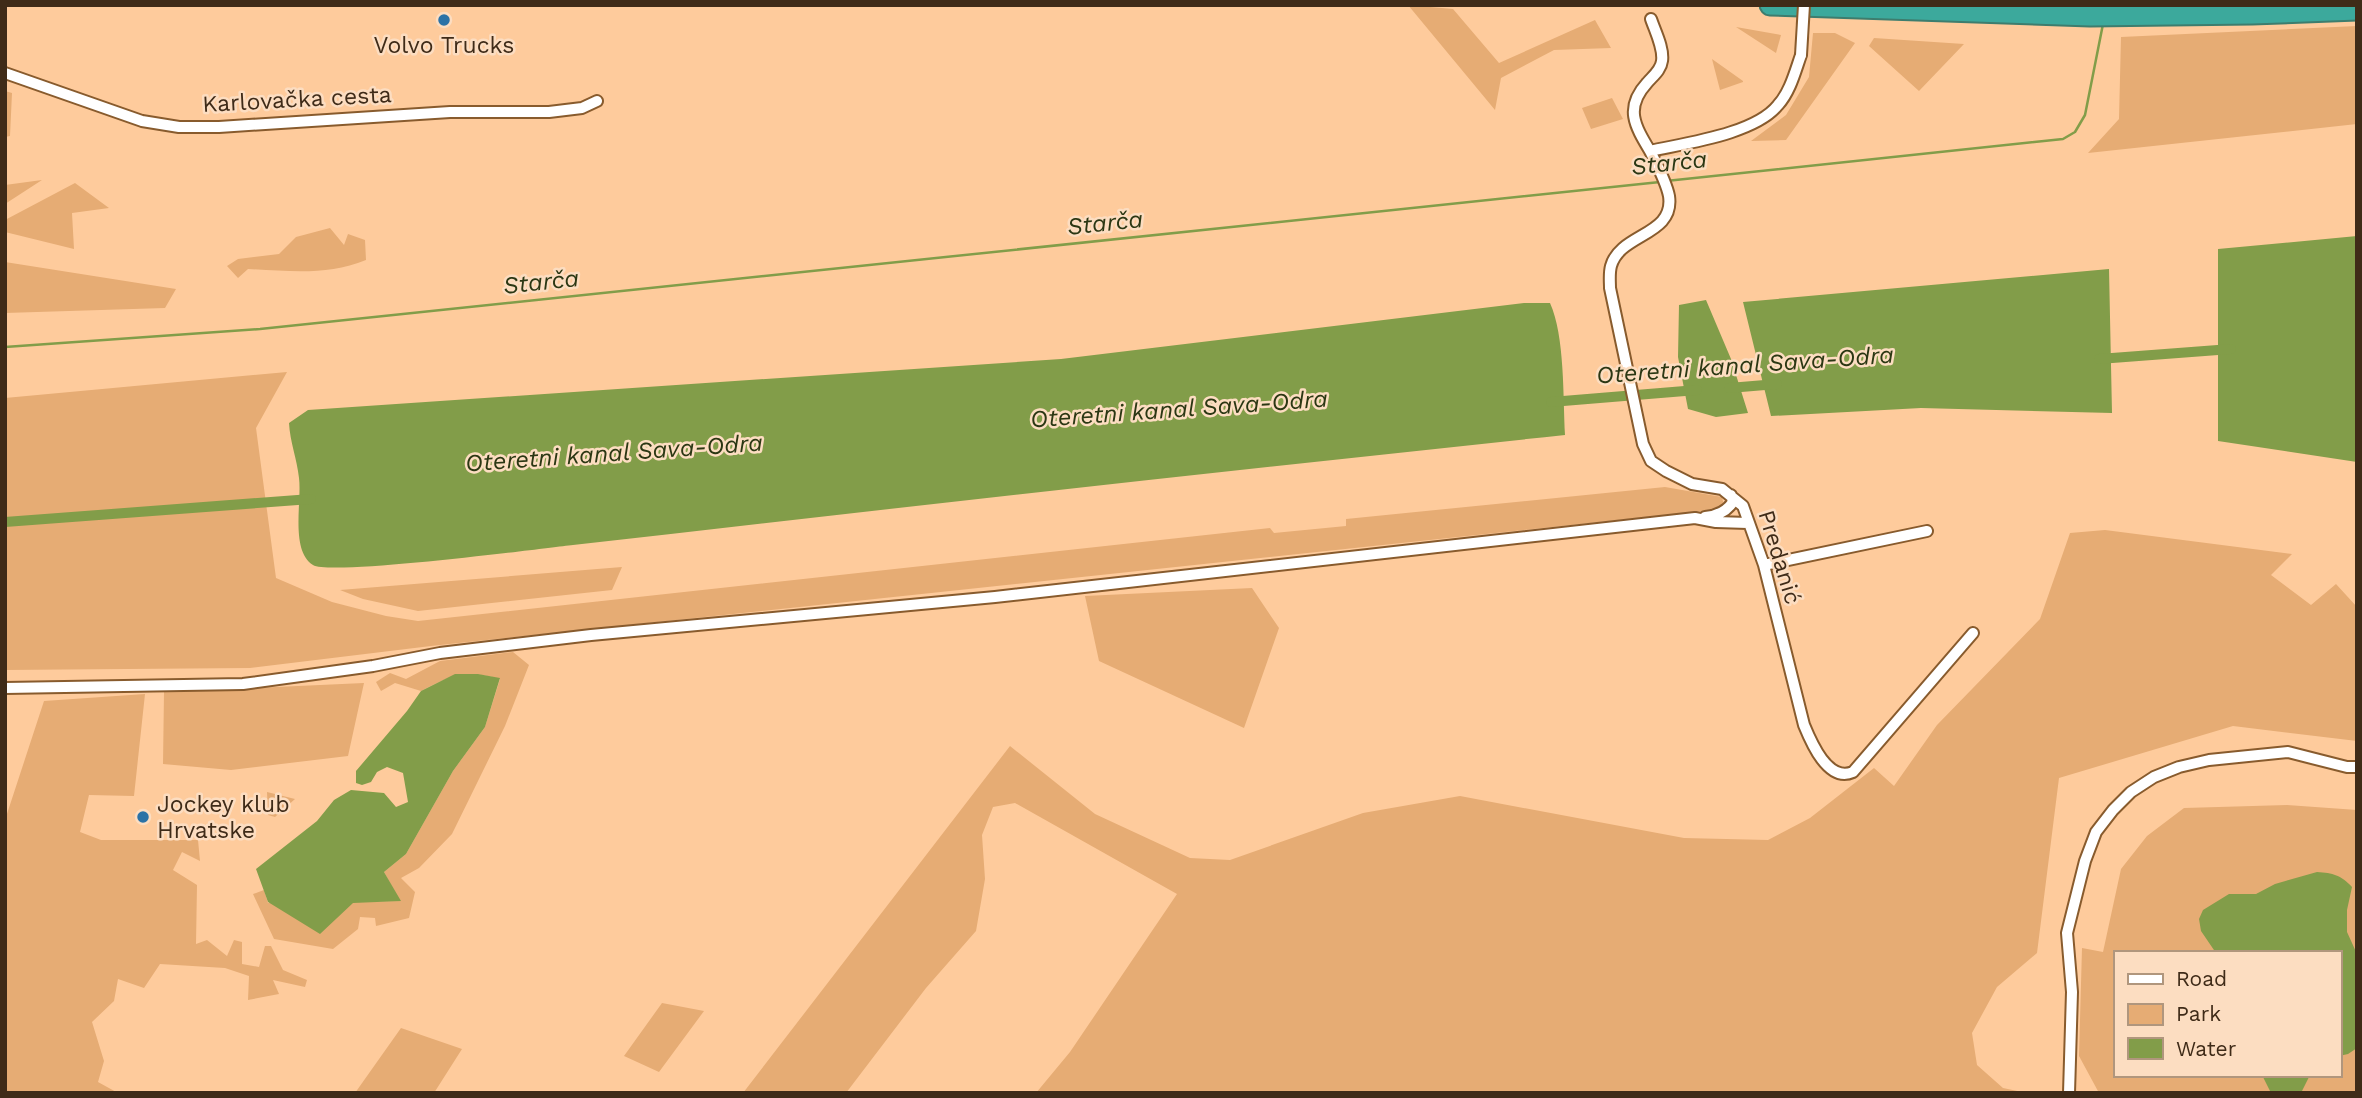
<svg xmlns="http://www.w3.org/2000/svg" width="2362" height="1098" font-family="'Work Sans',sans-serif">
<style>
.green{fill:#e6ac74;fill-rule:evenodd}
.water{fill:#829d49}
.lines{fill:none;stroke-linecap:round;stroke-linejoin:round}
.stream{stroke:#829d49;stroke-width:2.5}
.canal{stroke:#829d49;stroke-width:10}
.minor-casing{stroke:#885b2d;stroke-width:14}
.motorway-casing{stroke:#3d7d6e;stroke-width:23}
.minor{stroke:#fff;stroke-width:10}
.motorway{stroke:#3ca99c;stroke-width:19}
.minor-bridge-casing{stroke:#885b2d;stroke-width:14;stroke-linecap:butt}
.minor-bridge{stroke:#fff;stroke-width:10}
.poi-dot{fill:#2b72a6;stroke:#fcddc1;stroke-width:2.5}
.labels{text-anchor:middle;stroke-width:5;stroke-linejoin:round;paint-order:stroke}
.poi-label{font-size:23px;fill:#3f2b18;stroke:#fcddc1}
.street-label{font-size:23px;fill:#3f2b18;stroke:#fcddc1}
.water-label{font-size:24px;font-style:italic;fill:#2b3713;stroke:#fcddc1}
</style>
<rect width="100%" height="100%" fill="#fecb9c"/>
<path class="green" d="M1408 5 1453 9 1499 63 1595 20 1611 48 1554 50 1501 78 1495 110Z
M2357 26V124L2088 153 2119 119 2121 37Z
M1736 27 1781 35 1776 53Z
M1813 33H1835L1855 43 1786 140 1751 141 1786 115 1809 77Z
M1874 38 1964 44 1919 91 1869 46Z
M1712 59 1743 81V82L1720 90Z
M5 91 12 93 10 136 5 137Z
M1612 98 1623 119 1591 129 1582 108Z
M42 180 5 204V185Z
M75 183 109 208 72 213 74 249 5 232V220Z
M330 228 344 245 348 234 365 240 366 260C327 276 290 271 248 269L238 278 227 266 238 259 279 254 296 237Z
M5 262 176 289 165 308 5 313Z
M287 372 256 428 276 578 332 602 386 616 418 621 1270 528 1274 533 1346 526V519L1665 487 1722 497 1724 506 1713 510 431 646 250 668 5 670V398Z
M2105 530 2292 554 2271 575 2311 605 2336 584 2357 607V741L2233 726 2059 778 2037 953 1997 987 1972 1033 1977 1065 2003 1088 2027 1093H1036L1070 1052 1177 894 1015 803 993 807 982 835 985 879 976 931 926 988 846 1093H743L1010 746 1095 814 1190 858 1230 860 1363 813 1460 796 1684 838 1768 840 1810 818 1874 768 1894 786 1937 725 2040 619 2070 533Z
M622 567 612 590 418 611 363 599 340 590Z
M1252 588 1279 628 1244 728 1099 661 1085 596Z
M513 652 529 665 505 726 452 834 419 868 401 878 415 892 409 918 376 926 375 918 360 917 358 929 333 949 274 939 253 894 264 890 268 903 400 901 384 872 406 854 453 771 485 727 500 679C463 669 453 675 421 691L395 683 381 691 376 682 390 673 406 679 440 661Z
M364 683 348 756 231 770 163 764 164 692Z
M145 694 134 796 89 795 80 832 101 840H198L200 861 182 852 173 870 197 885 196 944 207 940 227 956 234 940 242 942V964L259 967 265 946H271L283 970 307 980 305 987 273 980 279 994 248 1000 249 976 225 968 160 964 144 988 118 979 114 1001 92 1022 104 1061 98 1082 118 1093H5V820L44 701Z
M267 792 295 799 275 817 268 815Z
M2287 805 2357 810V1093H2099L2079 1056 2082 948 2103 952 2121 869 2147 836 2184 808ZM2115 953H2339V1075H2115Z
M662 1003 704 1011 659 1072 624 1056Z
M401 1028 462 1049 434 1093H355Z"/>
<path class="water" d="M2357 236V462L2218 441V249Z
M2109 269 2112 413 1921 408 1771 416 1743 302Z
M1706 300 1731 359 1748 413 1716 417 1688 409 1678 357 1679 305Z
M1524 303H1550C1565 336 1563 398 1565 435 1234 470 904 507 573 545 538 549 331 576 313 565 290 551 302 501 299 478 297 459 290 442 289 423L308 410 1061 359Z
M455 674H478L500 678 485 727 453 771 406 854 384 872 401 901 353 903 320 934 268 902 256 869 317 821 334 800 351 790 384 793 396 807 408 802 403 773 387 767 377 772 371 782 362 785 356 783V771L407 711 421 691Z
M2317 872C2333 873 2341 875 2352 887L2347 910V932L2357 954V1048L2348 1054 2339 1056V953H2216L2201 931 2199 919 2203 910 2229 894H2256L2275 884Z
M2262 1075H2310L2301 1093H2271Z"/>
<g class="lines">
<path class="stream" d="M1666 181 2063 139 2075 132 2085 115 2103 24
M5 347 260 329 1660 182"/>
<path class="canal" d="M2099 359 2231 349
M1729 388 1777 384
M1551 402 1697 390
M5 522 311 499"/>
<defs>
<path id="minor" d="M1801 55C1795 72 1790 92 1778 105 1755 134 1686 143 1650 151 1657 165 1666 181 1669 196 1675 236 1620 233 1611 266 1609 273 1610 282 1610 288L1643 444 1651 461 1666 471 1692 484 1722 489 1743 506 1764 565 1804 725C1811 742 1828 783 1853 772L1973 633
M5 73 142 121 179 127H219L450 112H549L582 108 597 101
M1650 151C1635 126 1624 108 1647 83 1653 76 1661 70 1662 61 1664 48 1655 31 1651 19
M1705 517C1717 516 1726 512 1733 502L1731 495
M1764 565 1927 531
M5 688 243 684 373 666 440 653 591 635 995 597 1695 518 1716 522 1748 523
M2069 1093 2072 992 2067 933 2085 861 2096 832 2113 810 2131 792 2154 777 2179 767 2209 760 2288 752 2347 767H2357"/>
<path id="motorway" d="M1770 5 2090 16 2252 14 2357 10"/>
</defs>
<use href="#minor" class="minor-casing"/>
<use href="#motorway" class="motorway-casing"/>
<use href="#minor" class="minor"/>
<use href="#motorway" class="motorway"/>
<defs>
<path id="minor-bridge" d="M1801 55 1804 5"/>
</defs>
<use href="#minor-bridge" class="minor-bridge-casing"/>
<use href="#minor-bridge" class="minor-bridge"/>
</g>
<g class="poi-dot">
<circle cx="444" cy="20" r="7"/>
<circle cx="143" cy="817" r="7"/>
</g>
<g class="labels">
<g class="poi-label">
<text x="444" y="53">Volvo Trucks</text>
<text x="157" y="812" text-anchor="start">Jockey klub<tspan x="157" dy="26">Hrvatske</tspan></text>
</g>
<g class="street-label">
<text transform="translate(297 99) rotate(-3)" y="8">Karlovačka cesta</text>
<text transform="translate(1780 557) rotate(73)" y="8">Predanić</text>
</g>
<g class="water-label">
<text transform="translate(1669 163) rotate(-6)" y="8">Starča</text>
<text transform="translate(1105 223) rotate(-6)" y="8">Starča</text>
<text transform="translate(541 282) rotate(-6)" y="8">Starča</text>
<text transform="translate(1745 365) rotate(-4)" y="8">Oteretni kanal Sava-Odra</text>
<text transform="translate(1179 409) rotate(-4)" y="8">Oteretni kanal Sava-Odra</text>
<text transform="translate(614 453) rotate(-4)" y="8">Oteretni kanal Sava-Odra</text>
</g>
</g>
<rect width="2362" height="1098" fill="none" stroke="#3f2b18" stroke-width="14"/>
<rect x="2114" y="951" width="228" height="126" fill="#fcddc1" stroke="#b0967d" stroke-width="2"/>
<rect x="2128" y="974" width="35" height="10" fill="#ffffff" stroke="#b0967d" stroke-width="2"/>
<text x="2176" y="986" font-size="21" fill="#3f2b18">Road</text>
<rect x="2128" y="1004" width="35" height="21" fill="#e6ac74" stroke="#b0967d" stroke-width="2"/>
<text x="2176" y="1021" font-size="21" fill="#3f2b18">Park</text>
<rect x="2128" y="1038" width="35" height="21" fill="#829d49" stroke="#b0967d" stroke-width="2"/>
<text x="2176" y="1056" font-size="21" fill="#3f2b18">Water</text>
</svg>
